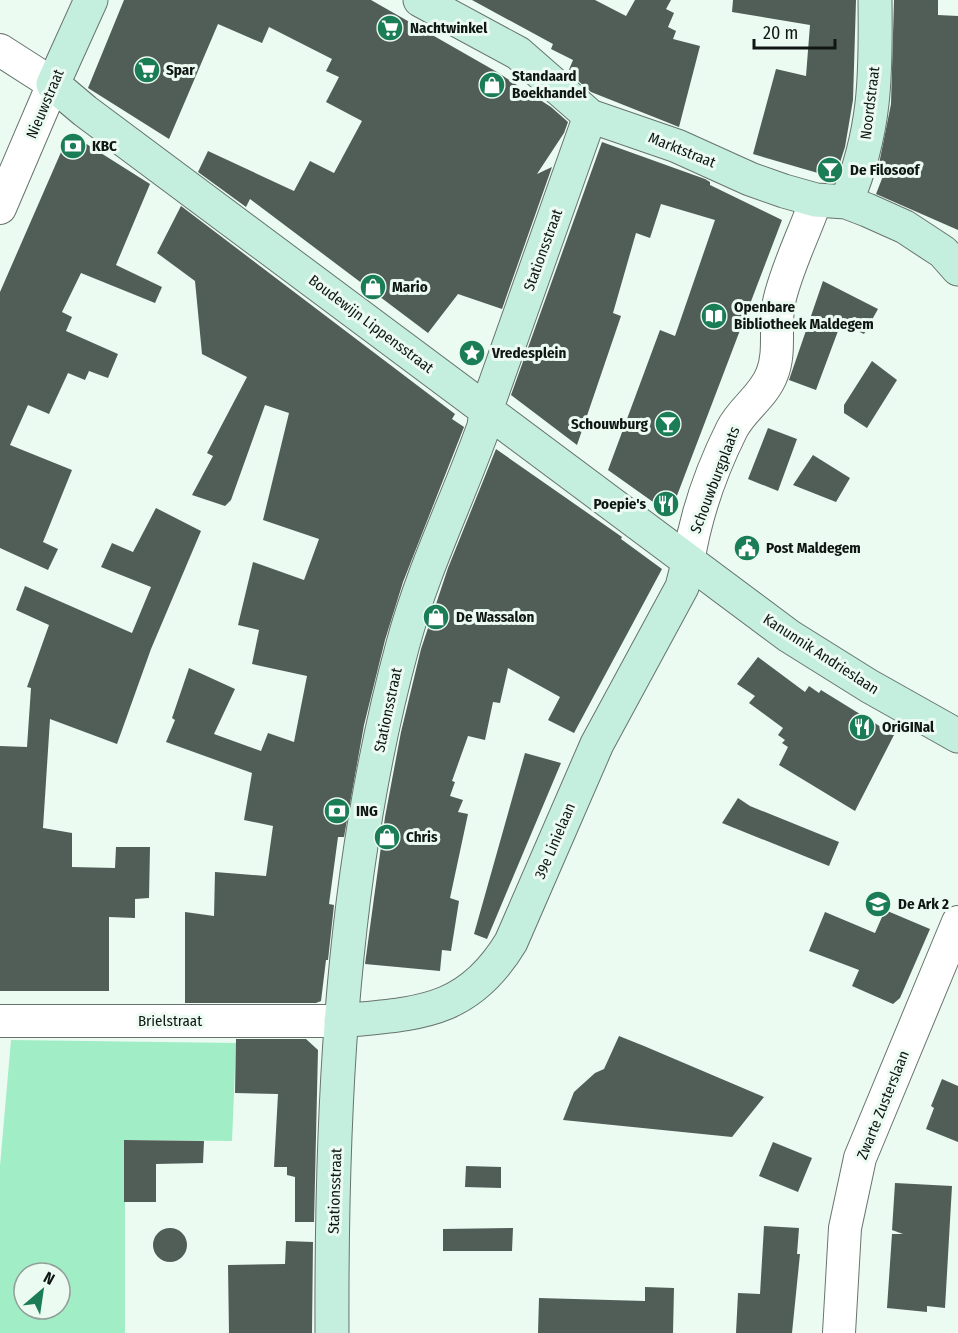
<svg xmlns="http://www.w3.org/2000/svg" width="958" height="1333" font-family="'Fira Sans Condensed',sans-serif">
<style>
.green{fill:#a1eec6;fill-rule:evenodd}
.building{fill:#515e57}
.lines{fill:none;stroke-linecap:round;stroke-linejoin:round}
.street-casing{stroke:#67746d;stroke-width:34}
.secondary-casing{stroke:#67746d;stroke-width:35}
.street{stroke:#fff;stroke-width:32}
.secondary{stroke:#c4eedd;stroke-width:33}
.labels{text-anchor:middle;stroke-width:6;stroke-linejoin:round;paint-order:stroke}
.poi-label{font-size:15px;font-weight:bold;fill:#101613;stroke:#ebfbf2;text-anchor:start}
.street-label{font-size:15px;fill:#101613;stroke:#ebfbf2}
</style>
<rect width="100%" height="100%" fill="#ebfbf2"/>
<path class="green" d="M11 1040 236 1043 232 1141 125 1140V1333H0V1166ZM24 1273H60V1309H24Z"/>
<path class="building" d="M124 0H371L497 72 551 107 568 122 564 133 537 174 552 167 502 309 458 294 428 333 250 199 246 207 198 172 208 151 294 191 310 161 334 173 362 121 326 102 339 77 326 71 332 59 269 27 262 43 218 24 169 139 88 88Z
M472 0H595L626 16 635 0H671L666 9 674 13 668 27 676 31 673 39 700 46 679 127 591 92 568 72 573 60 551 49 553 44Z
M733 0H856L853 100 845 147 835 178 753 154 776 69 806 76 810 25 732 12Z
M894 0H938V15L958 16V230L876 194 885 171 878 169 891 104Z
M77 138 150 184 116 265 162 287 155 303 81 273 62 312 72 317 66 331 118 354 108 378 89 371 85 380 68 373 49 414 28 405 10 445 72 470 43 542 58 549 48 570 0 548V292L65 143 73 145Z
M602 142 705 179 710 182V185L782 220 670 514 608 470 660 330 675 336 715 220 661 204 650 238 636 233 613 313 621 316 577 445 511 395Z
M181 206 455 414 452 419 464 427 403 582 385 640 364 725 344 837H338L329 904 334 905 328 960H326L321 1001 316 1003H185V912L214 916 215 872 266 876 273 826 244 820 252 773 166 742 175 720 172 718 189 668 235 689 214 734 261 751 268 733 294 742 307 676 252 664 259 630 238 625 253 562 304 580 319 539 263 520 289 413 265 405 231 500 225 506 192 495 213 456 207 453 247 377 202 354 195 281 157 253Z
M823 281 878 309 864 334 841 323 816 390 789 380Z
M872 361 897 380 867 428 844 413V405Z
M768 428 797 439 778 491 748 479Z
M496 449 622 537 621 539 662 569 574 733 548 720 560 697 508 668 500 703 493 702 485 740 468 736 452 781 455 782 450 796 463 800 458 812 468 814 450 898 459 901 451 951 442 950 440 971 365 964 385 817 401 732 421 649 448 568Z
M813 455 850 478 836 502 793 485Z
M156 508 201 531 151 649 117 744 50 719 43 828 72 833V867L115 868 116 847H150L149 898 135 899V918L109 917V991H0V746L27 747 31 688 27 687 49 625 16 610 25 586 132 633 151 587 101 567 112 543 133 552Z
M758 657 805 692 809 686 819 693 821 690 894 735 855 811 779 765 788 747 782 743 785 740 778 735 783 728 749 703 755 696 737 684Z
M525 753 561 763 487 939 474 934Z
M738 798 750 806 839 842 829 866 722 823Z
M885 910 930 929 900 998 893 1004 852 986 859 970 809 951 825 912 875 933Z
M619 1036 644 1046 764 1097 732 1137 563 1120 574 1092 595 1073 604 1069Z
M236 1039H306L318 1050 314 1222H295V1177L287 1175V1167H274L278 1094 235 1093Z
M942 1079 958 1086V1142L926 1129 934 1108 931 1106Z
M124 1140 204 1141 203 1163 156 1164V1202H124Z
M773 1142 812 1158 798 1192 759 1176Z
M466 1166 501 1167V1188L465 1187Z
M895 1183 952 1186 945 1308 927 1306V1312L887 1308 892 1234H903L892 1230Z
M764 1226 799 1228 797 1254H800L792 1333H736L738 1293 760 1294Z
M513 1228 512 1251H443V1229Z
M153 1245a17 17 0 1 1 34 0a17 17 0 1 1-34 0Z
M286 1241 313 1242 312 1333H229L228 1265 285 1264Z
M645 1287 674 1288 673 1333H538L539 1298 645 1301Z"/>
<g class="lines">
<defs>
<path id="street" d="M0 50 53 84 0 208
M688 563C695 518 711 471 732 429 742 409 764 396 772 374 781 352 774 326 779 302 786 269 805 232 816 200
M0 1021H341
M839 1333 845 1228 860 1158 958 922"/>
<path id="secondary" d="M91 0 53 84 85 111 789 636 869 686 958 736
M420 0 518 53 590 116 677 146 750 179 784 191 816 200 846 202 867 210 905 227 943 252 958 269
M846 202C876 132 876 74 875 0
M341 1021C417 1013 467 1015 511 942L597 744 682 587 688 563
M332 1333C331 1102 342 868 403 644 423 569 458 499 484 426L486 410 590 116"/>
</defs>
<use href="#street" class="street-casing"/>
<use href="#secondary" class="secondary-casing"/>
<use href="#street" class="street"/>
<use href="#secondary" class="secondary"/>
</g>
<defs>
<symbol id="supermarket-disc" viewBox="-11 -11 22 22"><circle r="9.5" fill="#1a7d55" stroke="#ebfbf2"/><path d="M-6-5.5h2.5l.6 2H6L4.5 2H-2.5L-4.4-4H-6ZM-1.5 3.2a1.3 1.3 0 1 0 .1 0ZM3 3.2a1.3 1.3 0 1 0 .1 0Z" fill="#fff"/></symbol>
<symbol id="shop-disc" viewBox="-11 -11 22 22"><circle r="9.5" fill="#1a7d55" stroke="#ebfbf2"/><path d="M-5-2.5h2.3a2.7 3.5 0 0 1 5.4 0H5L5.5 6h-11ZM-1.5-2.5h3a1.5 2.3 0 0 0-3 0Z" fill="#fff"/></symbol>
<symbol id="bank-disc" viewBox="-11 -11 22 22"><circle r="9.5" fill="#1a7d55" stroke="#ebfbf2"/><path d="M-6-4H6V4H-6ZM0-2.3a2.3 2.3 0 1 0 0 4.6a2.3 2.3 0 1 0 0-4.6Z" fill="#fff"/></symbol>
<symbol id="bar-disc" viewBox="-11 -11 22 22"><circle r="9.5" fill="#1a7d55" stroke="#ebfbf2"/><path d="M-6-5H6L.8 .8V4.5H3.5V6h-7V4.5H-.8V.8Z" fill="#fff"/></symbol>
<symbol id="library-disc" viewBox="-11 -11 22 22"><circle r="9.5" fill="#1a7d55" stroke="#ebfbf2"/><path d="M-6-4Q-3-5.5-.7-3.5V5Q-3 3-6 4ZM6-4Q3-5.5 .7-3.5V5Q3 3 6 4Z" fill="#fff"/></symbol>
<symbol id="sight-disc" viewBox="-11 -11 22 22"><circle r="9.5" fill="#1a7d55" stroke="#ebfbf2"/><path d="M0-6L1.8-2.2L6-1.7L2.9 1.2L3.7 5.4L0 3.3L-3.7 5.4L-2.9 1.2L-6-1.7L-1.8-2.2Z" fill="#fff"/></symbol>
<symbol id="restaurant-disc" viewBox="-11 -11 22 22"><circle r="9.5" fill="#1a7d55" stroke="#ebfbf2"/><path d="M-5-6h1v4h1v-4h1v4h1v-4h1v5L-1.5 .5V6h-2V.5L-5-1ZM5-6V6H3V1.5H1.5Q1.5-4 5-6Z" fill="#fff"/></symbol>
<symbol id="civic-disc" viewBox="-11 -11 22 22"><circle r="9.5" fill="#1a7d55" stroke="#ebfbf2"/><path d="M-.6-6.5H3V-4.5H.6V-3L4-1V1h2V6H-6V1h2V-1L-.6-3ZM-1.2 2.5V6h2.4V2.5Z" fill="#fff"/></symbol>
<symbol id="school-disc" viewBox="-11 -11 22 22"><circle r="9.5" fill="#1a7d55" stroke="#ebfbf2"/><path d="M0-5L7-2L0 1L-7-2ZM-4 1L0 2.5L4 1V4Q0 6-4 4Z" fill="#fff"/></symbol>
</defs>
<g fill-rule="evenodd">
<use href="#supermarket-disc" x="375" y="13" width="30" height="30"/>
<use href="#supermarket-disc" x="132" y="55" width="30" height="30"/>
<use href="#shop-disc" x="477" y="70" width="30" height="30"/>
<use href="#bank-disc" x="58" y="131" width="30" height="30"/>
<use href="#bar-disc" x="815" y="155" width="30" height="30"/>
<use href="#shop-disc" x="358" y="272" width="30" height="30"/>
<use href="#library-disc" x="699" y="301" width="30" height="30"/>
<use href="#sight-disc" x="457" y="338" width="30" height="30"/>
<use href="#bar-disc" x="653" y="409" width="30" height="30"/>
<use href="#restaurant-disc" x="651" y="489" width="30" height="30"/>
<use href="#civic-disc" x="732" y="533" width="30" height="30"/>
<use href="#shop-disc" x="421" y="602" width="30" height="30"/>
<use href="#restaurant-disc" x="847" y="712" width="30" height="30"/>
<use href="#bank-disc" x="322" y="796" width="30" height="30"/>
<use href="#shop-disc" x="372" y="822" width="30" height="30"/>
<use href="#school-disc" x="863" y="889" width="30" height="30"/>
</g>
<g class="labels">
<g class="poi-label">
<text x="410" y="33">Nachtwinkel</text>
<text x="166" y="75">Spar</text>
<text x="512" y="81">Standaard<tspan x="512" dy="17">Boekhandel</tspan></text>
<text x="92" y="151">KBC</text>
<text x="850" y="175">De Filosoof</text>
<text x="392" y="292">Mario</text>
<text x="734" y="312">Openbare<tspan x="734" dy="17">Bibliotheek Maldegem</tspan></text>
<text x="492" y="358">Vredesplein</text>
<text x="648" y="429" text-anchor="end">Schouwburg</text>
<text x="646" y="509" text-anchor="end">Poepie's</text>
<text x="766" y="553">Post Maldegem</text>
<text x="456" y="622">De Wassalon</text>
<text x="882" y="732">OriGINal</text>
<text x="356" y="816">ING</text>
<text x="406" y="842">Chris</text>
<text x="898" y="909">De Ark 2</text>
</g>
<g class="street-label">
<text transform="translate(870 103) rotate(-83)" y="5">Noordstraat</text>
<text transform="translate(45 104) rotate(-67)" y="5">Nieuwstraat</text>
<text transform="translate(682 150) rotate(22)" y="5">Marktstraat</text>
<text transform="translate(543 250) rotate(-70)" y="5">Stationsstraat</text>
<text transform="translate(371 324) rotate(37)" y="5">Boudewijn Lippensstraat</text>
<text transform="translate(715 480) rotate(-69)" y="5">Schouwburgplaats</text>
<text transform="translate(821 654) rotate(33)" y="5">Kanunnik Andrieslaan</text>
<text transform="translate(388 710) rotate(-78)" y="5">Stationsstraat</text>
<text transform="translate(555 841) rotate(-67)" y="5">39e Linielaan</text>
<text x="170" y="1026">Brielstraat</text>
<text transform="translate(883 1105) rotate(-68)" y="5">Zwarte Zusterslaan</text>
<text transform="translate(335 1191) rotate(-88)" y="5">Stationsstraat</text>
</g>
</g>
<g transform="translate(42 1291) rotate(29)"><circle r="28" fill="#ebfbf2" stroke="#939f99" stroke-width="1.5"/>
<path d="M0-4.5L10 22L0 15L-10 22Z" fill="#1a7d55"/>
<text y="-9" font-size="16" font-weight="bold" text-anchor="middle" fill="#101613">N</text>
</g>
<path d="M754 39v9h81v-9" fill="none" stroke="#101613" stroke-width="3"/>
<text x="763" y="39" font-size="18" fill="#101613" stroke="#ebfbf2" stroke-width="4.5" paint-order="stroke">20 m</text>
</svg>
